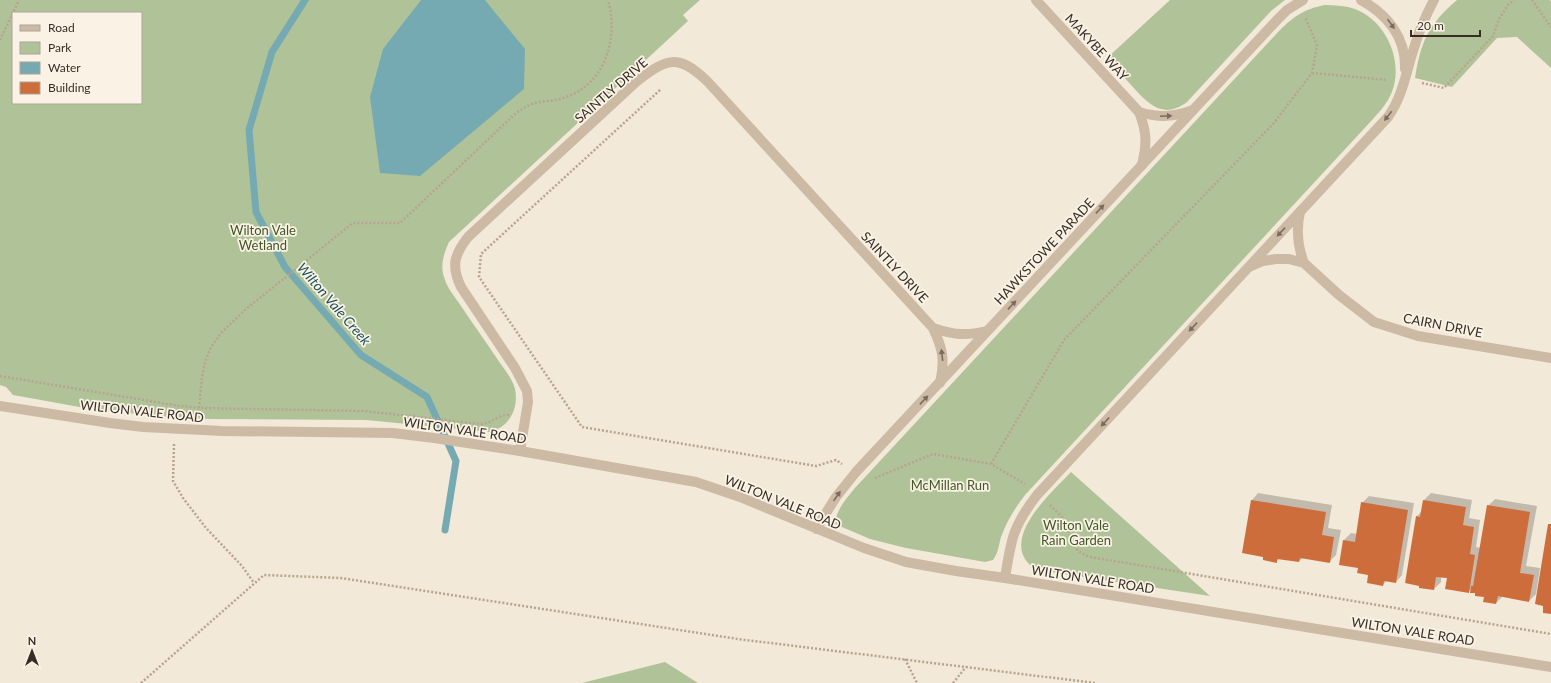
<svg xmlns="http://www.w3.org/2000/svg" width="1551" height="683" font-family="Lato,sans-serif">
<style>
.green{fill:#b0c398;fill-rule:evenodd}
.water{fill:#76aab2}
.shadow{fill:#0003}
.lines{fill:none;stroke-linecap:round;stroke-linejoin:round}
.stream{stroke:#76aab2;stroke-width:7}
.building{fill:#ce6d3c}
.path{stroke:#b8a48e;stroke-width:2.5;stroke-dasharray:2 2;stroke-linecap:butt}
.minor{stroke:#ccbaa4;stroke-width:10}
.tertiary{stroke:#ccbaa4;stroke-width:10}
.oneway{fill:#7a6c5f}
.labels{text-anchor:middle;stroke-width:3.5;stroke-linejoin:round;paint-order:stroke}
.street-label{font-size:13px;fill:#372d26;stroke:#faf3e5}
.park-label{font-size:13px;fill:#415728;stroke:#faf3e5}
.water-label{font-size:14px;font-style:italic;fill:#19505b;stroke:#faf3e5}
</style>
<rect width="100%" height="100%" fill="#f3e9d9"/>
<path class="green" d="M0 0H700L683 15 688 21 449 242C444 253 440 265 444 277 447 288 455 297 461 306 473 324 486 342 498 360 504 369 512 378 515 389 519 409 509 427 490 432L366 420 209 419 155 416 85 408 13 395 6 387 0 385ZM13 13H141V103H13Z
M1170 0H1285L1271 11 1187 102C1163 120 1148 104 1132 86 1124 77 1115 68 1107 58Z
M1457 0H1550L1551 2V68L1517 37 1497 38 1452 87 1415 78C1421 41 1428 25 1457 0Z
M1325 5C1336 5 1346 6 1355 9 1389 22 1407 68 1388 100 1384 107 1378 113 1373 119L1025 495C1015 508 1007 521 1001 537 999 544 998 554 993 560L985 562 906 548 870 539 835 524C836 510 846 499 854 489L1279 31C1294 16 1304 9 1325 5Z
M1071 472 1210 596 1038 570C1031 567 1026 562 1023 555 1012 527 1054 490 1071 472Z
M665 662 698 683H582Z"/>
<path class="water" d="M421 0H485L525 49 524 89 420 176 380 173 370 97 383 49Z"/>
<path class="shadow" d="M1258 493 1332 505 1328 528 1341 530 1336 555 1329 562 1303 558 1299 561 1280 558 1276 562 1252 500Z
M1431 493 1472 500 1469 518 1480 520 1476 547 1481 548 1488 506 1495 499 1537 506 1526 566 1540 568 1536 594 1529 601 1503 596 1496 603 1476 593 1472 588 1468 592 1448 578 1441 577V582L1434 589 1417 516 1422 511 1424 500Z
M1369 496 1414 503 1402 575 1396 582 1387 580 1383 585 1359 567 1341 564 1344 540 1351 533 1357 534 1362 503Z"/>
<g class="lines">
<path class="stream" d="M305 0 272 52 249 130 256 212 285 267 361 355 427 397 456 461 445 530"/>
</g>
<path class="building" d="M1251 500 1326 512 1322 535 1334 537 1330 563 1300 558 1299 562 1277 559V563L1263 560V557L1242 553Z
M1423 500 1466 507 1463 525 1474 527 1470 554 1475 555 1469 593 1445 589 1447 578 1436 577 1434 590 1419 588V586L1405 583 1416 516 1420 517Z
M1361 502 1408 510 1396 583 1384 581 1383 586 1367 583 1368 575 1357 573 1358 568 1339 565 1343 540 1355 542Z
M1487 505 1530 512 1520 573 1534 575 1529 602 1498 596 1496 604 1483 602 1484 597 1475 596V593H1470L1471 586H1473Z
M1548 524H1551V614L1543 613V606L1535 604Z"/>
<g class="lines">
<path class="path" d="M1532 0 1551 27
M0 40 19 0
M1312 73 1387 80
M1422 83 1444 88 1493 36 1499 19 1508 5 1514 0
M660 90 481 254 479 277 582 427 816 466 836 460 842 464
M0 376 180 406 199 408 364 411 480 424C493 423 499 414 509 415
M199 408 202 378 205 362 211 347 222 332 246 309 353 223H400L516 113C522 109 528 105 535 103 545 101 556 101 566 97 605 84 619 38 608 0
M174 444 173 481 183 498 206 528 242 566 254 583
M991 464 1064 340 1273 124 1312 73 1317 45 1305 17
M875 478 933 454 991 464 1025 484
M1050 505C1055 510 1061 515 1065 522 1073 539 1070 550 1090 557L1551 634
M905 659 917 683
M141 683 264 575 341 578 738 639 1095 683
M953 683 966 667"/>
<path class="minor" d="M1036 0 1139 112C1147 132 1147 144 1142 165
M1139 112C1159 118 1174 117 1193 110
M1300 212C1296 230 1297 245 1304 263
M1249 267 1263 261 1276 259H1289L1304 263 1339 295 1374 322 1418 336 1551 358
M933 328C954 335 966 336 987 331
M520 451 528 402 527 391 515 368 461 287C451 266 454 255 468 237L636 82C667 58 678 53 708 82L933 328C943 349 945 360 940 383
M1005 578 1551 667"/>
<path class="tertiary" d="M1361 0C1387 14 1406 37 1405 69
M0 406 110 423 143 427 222 431 393 433 434 438 520 451 696 482 740 497 864 548 906 562 956 571 1005 578C1011 539 1013 526 1037 495L1388 117C1403 96 1406 72 1414 48 1419 31 1426 15 1434 0
M816 529 836 497 856 472 1277 20 1287 10 1303 0"/>
</g>
<defs><path id="oneway-solid" d="M-6-.8H1V-3.2L6.5 0L1 3.2V.8H-6Z"/></defs>
<g class="oneway">
<use href="#oneway-solid" transform="translate(1391 24) rotate(54)"/>
<use href="#oneway-solid" transform="translate(1166 116) rotate(-2)"/>
<use href="#oneway-solid" transform="translate(1388 116) rotate(128)"/>
<use href="#oneway-solid" transform="translate(1100 209) rotate(-47)"/>
<use href="#oneway-solid" transform="translate(1281 232) rotate(133)"/>
<use href="#oneway-solid" transform="translate(1012 305) rotate(-47)"/>
<use href="#oneway-solid" transform="translate(1193 327) rotate(133)"/>
<use href="#oneway-solid" transform="translate(942 355) rotate(-97)"/>
<use href="#oneway-solid" transform="translate(924 400) rotate(-47)"/>
<use href="#oneway-solid" transform="translate(1105 422) rotate(133)"/>
<use href="#oneway-solid" transform="translate(837 496) rotate(-55)"/>
</g>
<g class="labels">
<g class="street-label">
<text transform="translate(1097 47) rotate(47)" y="5">MAKYBE WAY</text>
<text transform="translate(611 90) rotate(-41)" y="5">SAINTLY DRIVE</text>
<text transform="translate(1044 251) rotate(-47)" y="5">HAWKSTOWE PARADE</text>
<text transform="translate(895 267) rotate(47)" y="5">SAINTLY DRIVE</text>
<text transform="translate(1443 325) rotate(11)" y="5">CAIRN DRIVE</text>
<text transform="translate(142 411) rotate(6)" y="5">WILTON VALE ROAD</text>
<text transform="translate(465 430) rotate(8)" y="5">WILTON VALE ROAD</text>
<text transform="translate(783 502) rotate(22)" y="5">WILTON VALE ROAD</text>
<text transform="translate(1093 579) rotate(9)" y="5">WILTON VALE ROAD</text>
<text transform="translate(1413 631) rotate(9)" y="5">WILTON VALE ROAD</text>
</g>
<g class="park-label">
<text x="263" y="235">Wilton Vale<tspan x="263" dy="15">Wetland</tspan></text>
<text x="950" y="490">McMillan Run</text>
<text x="1076" y="530">Wilton Vale<tspan x="1076" dy="15">Rain Garden</tspan></text>
</g>
<g class="water-label">
<text transform="translate(334 304) rotate(49)" y="5">Wilton Vale Creek</text>
</g>
</g>
<rect x="12" y="12" width="130" height="92" fill="#faf3e5" stroke="#aca499"/>
<rect x="20" y="25" width="20" height="6" fill="#ccbaa4" stroke="#aca499"/>
<text x="48" y="32" font-size="12" fill="#372d26">Road</text>
<rect x="20" y="42" width="20" height="12" fill="#b0c398" stroke="#aca499"/>
<text x="48" y="52" font-size="12" fill="#372d26">Park</text>
<rect x="20" y="62" width="20" height="12" fill="#76aab2" stroke="#aca499"/>
<text x="48" y="72" font-size="12" fill="#372d26">Water</text>
<rect x="20" y="82" width="20" height="12" fill="#ce6d3c" stroke="#aca499"/>
<text x="48" y="92" font-size="12" fill="#372d26">Building</text>
<g transform="translate(32 651)" stroke="#faf3e5" stroke-width="3" paint-order="stroke">
<path d="M0-3L7 15L0 10L-7 15Z" fill="#372d26"/>
<text y="-6" font-size="11" font-weight="bold" text-anchor="middle" fill="#372d26">N</text>
</g>
<path d="M1411 30v6h69v-6" fill="none" stroke="#372d26" stroke-width="2"/>
<text x="1417" y="30" font-size="12" fill="#372d26" stroke="#faf3e5" stroke-width="3" paint-order="stroke">20 m</text>
</svg>
